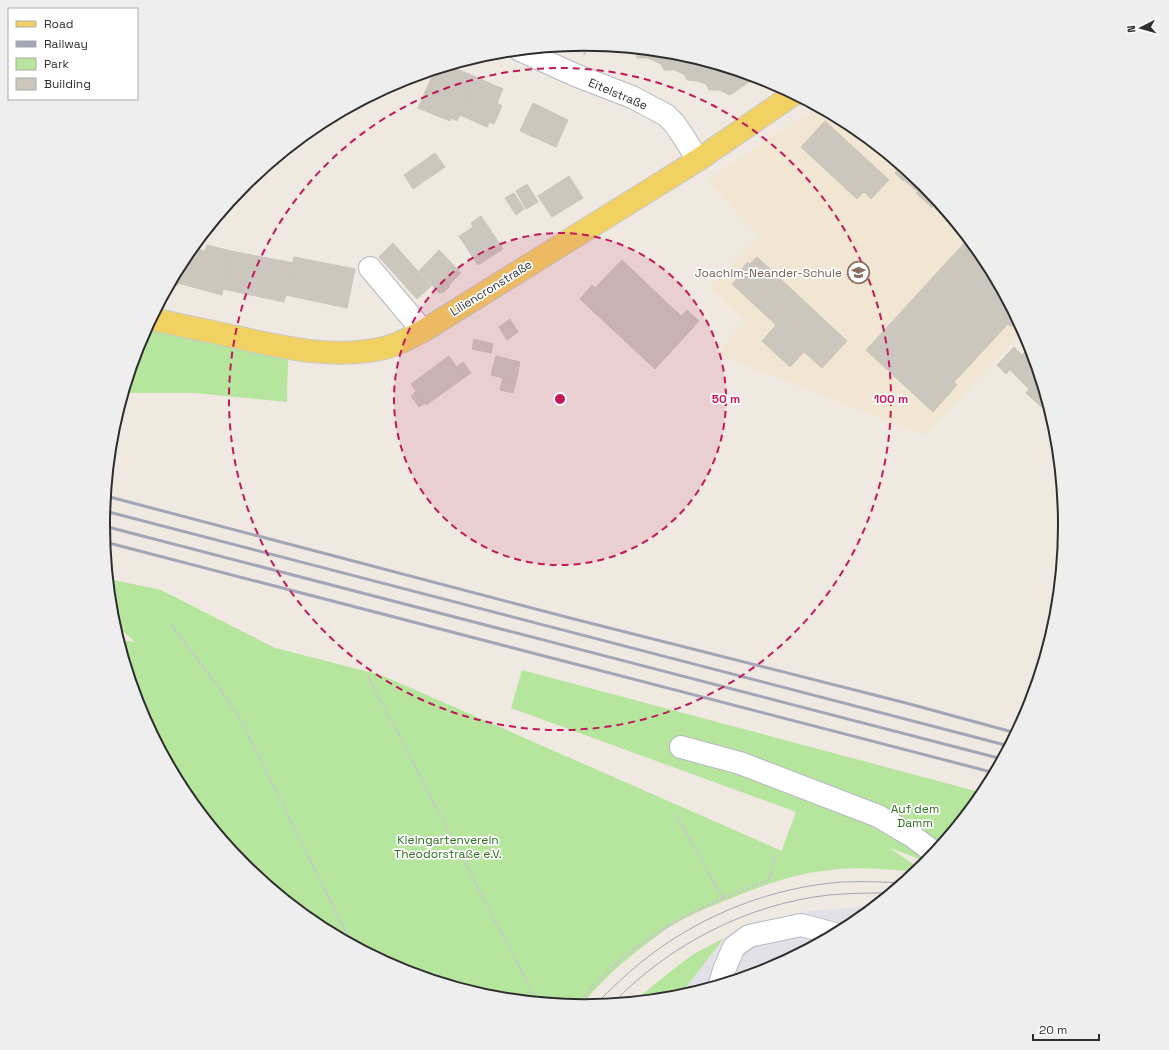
<svg xmlns="http://www.w3.org/2000/svg" width="1169" height="1050" font-family="'Space Grotesk',sans-serif">
<style>
.industrial{fill:#e3e1e8}
.education{fill:#f0e6d1}
.green{fill:#b6e59e}
.building{fill:#cbc7bf;stroke:#cbc5ba}
.lines{fill:none;stroke-linecap:round;stroke-linejoin:round}
.minor-casing{stroke:#b4b7c1;stroke-width:24}
.major-casing{stroke:#c9c9c9;stroke-width:24}
.path{stroke:#c9c9c9;stroke-width:2.5;stroke-dasharray:3 2;stroke-linecap:butt}
.minor{stroke:#fff;stroke-width:22}
.major{stroke:#f2d163;stroke-width:22}
.tram{stroke:#a3a6b8;stroke-width:1}
.rail{stroke:#a3a6b8;stroke-width:3}
.ring{fill:none;stroke:#c2185b;stroke-width:2;stroke-dasharray:7 5}
.labels{text-anchor:middle;stroke-width:3.5;stroke-linejoin:round;paint-order:stroke}
.street-label{font-size:12px;fill:#2e2e2e;stroke:#fff}
.education-label{font-size:12px;fill:#785e54;stroke:#fff;text-anchor:end}
.park-label{font-size:12px;fill:#2c6e1b;stroke:#fff}
.rim{fill:none;stroke:#2e2e2e;stroke-width:2}
.centre{fill:#c2185b;stroke:#fff;stroke-width:2}
.ring-label{font-size:12px;text-anchor:middle;font-weight:bold;fill:#c2185b;stroke:#fff;stroke-width:3.5;stroke-linejoin:round;paint-order:stroke}
</style>
<rect width="100%" height="100%" fill="#efe9e1"/>
<path class="industrial" d="M875 906 852 925 768 969 679 996 724 938 760 923 807 911Z"/>
<path class="education" d="M818 107 852 125 925 185 985 258 1023 331 925 435 716 354 746 321 709 288 759 236 707 180Z"/>
<path class="green" d="M146 330 288 358 287 402 195 393H124L140 341Z
M109 579 161 590 275 648 381 675 782 851V850L796 812 511 708 522 670 983 793 927 862 890 848 920 869 917 872C886 869 854 866 823 871 795 874 770 883 744 893 719 903 693 913 669 927 663 931 656 937 650 941 625 960 600 981 581 1006L490 997 400 969 317 925 244 865 184 792 140 709 119 640 135 642 114 623Z
M724 938 679 996 634 1001 666 975 692 955Z"/>
<path class="building" d="M625 48 667 52 661 64 648 58H637L636 53Z
M667 52 679 53 724 67 730 95 719 90H709L706 84 697 81 687 80 685 75 675 70H664L661 64Z
M450 66 476 77 457 121 451 118 450 121 418 108 435 70Z
M724 67 756 77 730 95Z
M476 77 503 89 497 103 502 106 494 124 489 122 487 127 460 115Z
M403 80 398 90 390 86 401 81Z
M533 103 568 120 556 147 520 131Z
M825 121 889 180 871 199 864 192 857 199 801 147Z
M435 153 445 167 413 189 404 175Z
M901 166 925 185 956 223 953 227 945 220 946 218 933 206 932 208 916 193 918 192 904 180 903 181 895 173Z
M569 176 583 198 552 217 538 196Z
M527 184 538 202 526 209 516 191Z
M514 193 524 209 516 215 505 198Z
M481 216 503 249 478 265 459 236 473 227 471 223Z
M968 239 985 258 1018 320 1011 327 1008 324 954 382 957 385 933 412 866 350Z
M393 243 431 286 417 299 379 257Z
M207 245 231 251 222 295 178 283V285L171 283 185 258 193 248 205 251Z
M439 250 461 273 450 284 449 287 444 292 439 293 419 271Z
M231 251 293 263 284 302 223 289Z
M294 257 355 269 347 308 286 295Z
M757 257 847 341 822 368 804 352 790 367 762 341 776 325 732 284 744 271 742 269 748 262 750 264Z
M622 260 681 316 687 310 699 321 655 369 580 299 592 285 595 288Z
M510 319 518 332 507 340 499 327Z
M474 339 493 344 491 353 472 349Z
M1014 347 1022 355 1006 374 997 365Z
M1029 347 1031 349 1050 412 1049 414 1026 393 1029 389 1009 369Z
M449 356 464 378 426 405 411 384Z
M496 356 520 362 516 381 491 375Z
M463 362 471 373 464 378 456 367Z
M503 377 516 381 513 393 500 390Z
M416 391 425 403 419 407 411 396Z"/>
<g class="lines">
<defs>
<path id="minor" d="M520 50 575 75 632 97 666 115 674 123 683 136 698 160
M370 268 423 331
M681 747 740 763 878 816 912 836 935 853
M720 984 724 970 734 947 749 936 801 925 835 934"/>
<path id="major" d="M152 319C183 326 214 332 245 339 291 349 337 359 384 348 398 345 411 337 423 331L698 160 794 94"/>
</defs>
<use href="#minor" class="minor-casing"/>
<use href="#major" class="major-casing"/>
<path class="path" d="M584 55 588 44
M171 625 221 690 244 726 352 944
M368 676 537 1001
M723 898 769 880 776 854
M577 1005C615 956 667 923 723 898L675 813"/>
<use href="#minor" class="minor"/>
<use href="#major" class="major"/>
<path class="tram" d="M613 1003C670 944 748 904 829 895 850 893 870 893 890 893
M595 1005C612 988 629 971 649 956 704 914 773 887 842 882 863 881 883 882 903 883"/>
<path class="rail" d="M106 496 570 618 906 703 1016 733
M105 511 1009 746
M104 526 1002 759
M105 542 995 773"/>
</g>
<circle cx="560" cy="399" r="166" fill="#c2185b" fill-opacity=".12"/>
<g class="ring">
<circle cx="560" cy="399" r="166"/>
<circle cx="560" cy="399" r="331"/>
</g>
<defs>
<symbol id="school-ring" viewBox="-11 -11 22 22"><circle r="9.5" fill="#fff" stroke="#8d6e63" stroke-width="1.5"/><path d="M0-5L7-2L0 1L-7-2ZM-4 1L0 2.5L4 1V4Q0 6-4 4Z" fill="#8d6e63"/></symbol>
</defs>
<g fill-rule="evenodd">
<use href="#school-ring" x="846" y="260" width="25" height="25"/>
</g>
<g class="labels">
<g class="street-label">
<text transform="translate(618 94) rotate(23)" y="4">Eitelstraße</text>
<text transform="translate(491 288) rotate(-32)" y="4">Liliencronstraße</text>
</g>
<g class="education-label">
<text x="842" y="277">Joachim-Neander-Schule</text>
</g>
<g class="park-label">
<text x="915" y="813">Auf dem<tspan x="915" dy="14">Damm</tspan></text>
<text x="448" y="844">Kleingartenverein<tspan x="448" dy="14">Theodorstraße e.V.</tspan></text>
</g>
</g>
<path d="M0 0H1169V1050H0ZM110 525a474 474 0 1 1 948 0a474 474 0 1 1-948 0Z" fill="#eee" fill-rule="evenodd"/>
<path class="rim" d="M110 525a474 474 0 1 1 948 0a474 474 0 1 1-948 0Z"/>
<circle cx="560" cy="399" r="6" class="centre"/>
<g class="ring-label">
<text x="726" y="403">50 m</text>
<text x="891" y="403">100 m</text>
</g>
<rect x="8" y="8" width="130" height="92" fill="#ffffff" stroke="#ababab"/>
<rect x="16" y="21" width="20" height="6" fill="#f2d163" stroke="#ababab"/>
<text x="44" y="28" font-size="12" fill="#2e2e2e">Road</text>
<rect x="16" y="41" width="20" height="6" fill="#a3a6b8" stroke="#ababab"/>
<text x="44" y="48" font-size="12" fill="#2e2e2e">Railway</text>
<rect x="16" y="58" width="20" height="12" fill="#b6e59e" stroke="#ababab"/>
<text x="44" y="68" font-size="12" fill="#2e2e2e">Park</text>
<rect x="16" y="78" width="20" height="12" fill="#cbc7bf" stroke="#ababab"/>
<text x="44" y="88" font-size="12" fill="#2e2e2e">Building</text>
<g transform="translate(1141 28) rotate(264)" stroke="#ffffff" stroke-width="3" paint-order="stroke">
<path d="M0-3L7 15L0 10L-7 15Z" fill="#2e2e2e"/>
<text y="-6" font-size="11" font-weight="bold" text-anchor="middle" fill="#2e2e2e">N</text>
</g>
<path d="M1033 1034v6h66v-6" fill="none" stroke="#2e2e2e" stroke-width="2"/>
<text x="1039" y="1034" font-size="12" fill="#2e2e2e" stroke="#ffffff" stroke-width="3" paint-order="stroke">20 m</text>
</svg>
